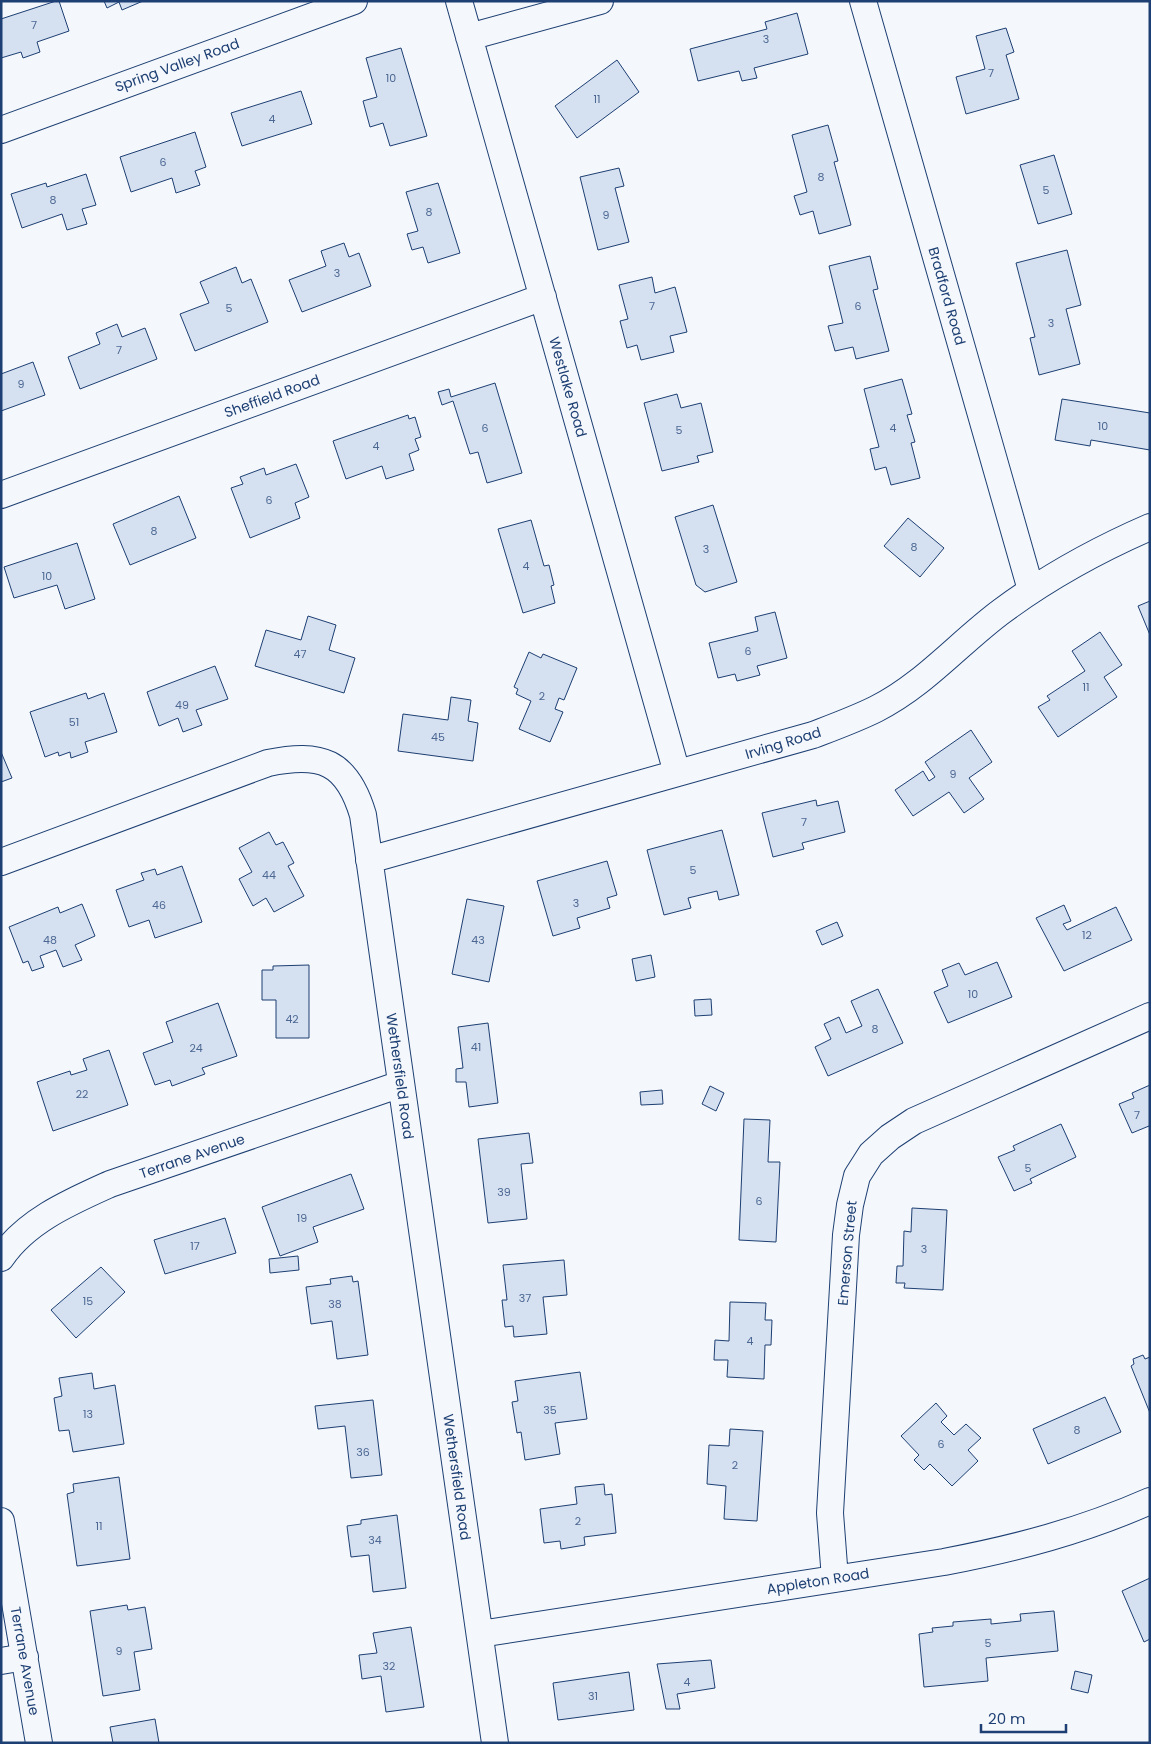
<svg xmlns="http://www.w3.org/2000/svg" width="1151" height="1744" font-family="Poppins,sans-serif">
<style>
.building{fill:#d5e0f0;stroke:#1d3f73}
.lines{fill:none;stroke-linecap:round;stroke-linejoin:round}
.street-casing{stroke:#1d3f73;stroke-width:28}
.street{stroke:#f4f7fb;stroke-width:26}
.labels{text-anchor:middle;stroke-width:4;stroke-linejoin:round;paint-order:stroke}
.number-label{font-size:11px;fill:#4b6792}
.street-label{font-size:14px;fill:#1d3f73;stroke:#f4f7fb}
</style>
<rect width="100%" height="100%" fill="#f4f7fb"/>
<path class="building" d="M56 1H59L69 31 37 42 40 52 23 58 21 52 1 58V19Z
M104 1H143L122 10 119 2 107 8Z
M797 13 808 54 754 68 757 78 742 81 739 71 698 81 690 49 767 29 765 22Z
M1006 28 1014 52 1006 55 1019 99 966 114 956 77 985 69 976 36Z
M401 48 427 136 390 146 383 123 370 127 363 101 377 97 366 58Z
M617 60 639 92 577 138 555 106Z
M301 91 312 124 242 146 231 113Z
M828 125 838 161 834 162 851 225 819 234 813 211 800 215 794 196 807 192 792 135Z
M195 132 206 167 195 171 200 185 176 193 172 178 131 192 120 157Z
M1054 155 1072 214 1038 224 1020 165Z
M619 168 624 186 615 188 629 242 598 250 580 177Z
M86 174 96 205 82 209 87 224 67 230 62 214 22 228 11 194 46 183 47 187Z
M438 183 460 253 428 263 423 247 412 250 407 234 418 231 406 192Z
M344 243 349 257 359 253 371 286 302 312 289 280 326 266 321 251Z
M1067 250 1081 305 1066 309 1080 364 1039 375 1030 338 1035 337 1016 263Z
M870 256 878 289 873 290 889 351 856 359 853 347 835 351 828 326 843 323 829 266Z
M236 267 242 283 251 279 268 322 195 351 180 314 209 303 200 282Z
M652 277 655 293 675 287 687 332 670 336 674 352 641 360 637 345 627 348 620 321 628 319 619 285Z
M117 324 122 337 145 328 157 359 80 389 68 357 100 344 96 333Z
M33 362 45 395 1 411V374Z
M902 379 912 414 907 415 915 442 911 443 920 478 891 485 886 467 875 470 870 449 879 447 864 389Z
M495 383 522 473 487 483 478 452 470 454 453 401 442 405 438 392 449 389 451 397Z
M677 394 681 408 701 403 713 452 697 456 699 462 662 471 644 403Z
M1062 399 1150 413V450L1091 440 1090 446 1055 440Z
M408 415 409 419 415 417 421 437 415 439 419 450 409 454 414 470 386 479 382 466 346 479 333 441Z
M296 464 309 497 295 503 300 518 250 538 231 488 243 484 240 477 264 468 266 475Z
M179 496 196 538 130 565 113 524Z
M713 505 737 582 705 592 696 585 675 517Z
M908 518 944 548 920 577 884 546Z
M531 520 544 566 549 565 554 585 551 586 555 603 523 613 498 529Z
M77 543 95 599 65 609 57 585 14 598 4 567Z
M1150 601V635L1138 606Z
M775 612 787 658 757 666 760 675 737 681 735 674 718 678 709 643 758 631 755 617Z
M308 616 336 625 329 650 355 658 344 693 255 666 266 630 301 640Z
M1100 632 1122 665 1104 677 1117 697 1058 737 1038 707 1050 700 1047 696 1085 671 1072 651Z
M529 652 541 658 543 654 577 668 564 700 559 698 555 709 563 712 550 742 519 729 531 701 516 694 518 689 514 687Z
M215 666 228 699 196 710 202 725 183 732 178 718 159 726 147 692Z
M86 693 88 699 104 693 117 732 85 742 88 752 71 758 70 752 59 756 58 752 45 757 30 712Z
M451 697 471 700 468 721 478 723 473 761 398 751 403 714 448 720Z
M971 730 992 762 969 778 984 799 964 813 949 792 913 816 895 790 923 771 929 781 935 777 925 762Z
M1 752 12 778 1 782Z
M816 800 817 806 838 801 845 832 802 843 804 849 773 857 762 813Z
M722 830 739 895 719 900 717 891 688 898 691 908 664 915 647 850Z
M269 832 276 845 283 842 294 863 288 866 304 896 274 912 266 898 253 906 239 879 252 872 239 848Z
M607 861 617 895 607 898 610 908 577 918 580 928 553 936 537 881Z
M182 866 202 922 155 938 149 920 129 927 116 890 144 880 141 873 155 869 157 875Z
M467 899 504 906 489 982 452 974Z
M82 904 95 936 75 945 82 960 63 967 56 950 40 956 44 967 32 971 28 961 23 963 9 927 58 907 60 913Z
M1064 905 1071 921 1063 924 1067 930 1116 907 1132 940 1064 971 1036 918Z
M837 922 843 936 822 945 816 931Z
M651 955 655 977 636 981 632 959Z
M997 962 1012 997 948 1023 934 992 948 986 942 970 959 963 965 975Z
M309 965V1038H276V1000H262V970H273V966Z
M878 989 903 1043 828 1076 815 1047 831 1039 824 1024 839 1017 846 1033 862 1026 851 1001Z
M711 999 712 1015 695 1016 694 1000Z
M218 1003 237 1056 202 1068 205 1074 172 1086 170 1080 155 1085 143 1053 173 1042 166 1022Z
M488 1023 498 1103 469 1107 466 1082H456V1069L463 1068 458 1027Z
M109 1050 128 1105 53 1131 37 1082 70 1071 71 1075 87 1070 83 1059Z
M1150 1085V1128L1149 1126 1132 1133 1119 1104 1134 1098 1132 1093Z
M710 1086 724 1093 716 1111 702 1104Z
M662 1090 663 1104 641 1105 640 1092Z
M744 1119 770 1120 768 1162H780L776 1242 739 1240Z
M1061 1124 1076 1157 1030 1179 1032 1183 1014 1191 998 1157 1015 1150 1013 1146Z
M529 1133 533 1163 521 1164 527 1219 488 1223 478 1139Z
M351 1174 364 1209 313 1227 318 1242 280 1256 262 1207Z
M912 1208 947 1210 943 1290 904 1288 905 1283H896L897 1266H903L904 1231 911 1232Z
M225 1218 236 1253 165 1274 154 1240Z
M298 1256 299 1270 270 1273 269 1259Z
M564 1260 567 1295 543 1297 547 1334 514 1337 513 1326 505 1327 502 1300H507L503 1265Z
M101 1267 125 1292 76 1338 51 1310Z
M352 1276 353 1282 358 1281 368 1355 337 1359 332 1321 311 1324 306 1287 331 1284 330 1279Z
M730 1302 766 1303 765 1320H772L771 1345H765L764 1379 727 1377 728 1360H714L715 1340 729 1341Z
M1143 1355 1145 1359 1150 1357V1413L1131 1366 1134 1364 1133 1359Z
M580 1372 587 1419 555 1423 560 1454 525 1460 521 1432 517 1433 512 1402 518 1401 515 1381Z
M92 1373 94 1389 115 1385 124 1444 73 1452 69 1430 59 1431 54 1398 62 1396 59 1378Z
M1105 1397 1121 1432 1048 1464 1033 1429Z
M373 1400 382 1475 351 1478 345 1426 318 1429 315 1406Z
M936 1403 947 1416 941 1422 954 1435 966 1424 981 1438 968 1450 978 1461 952 1486 930 1464 924 1470 914 1460 919 1455 901 1436Z
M730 1429 763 1431 757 1521 724 1519 726 1486 707 1484 709 1445 729 1446Z
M119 1477 130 1559 77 1566 67 1494 74 1492 73 1484Z
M604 1484 605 1495 612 1494 616 1533 584 1537 585 1545 561 1549 560 1541 544 1543 540 1509 577 1504 575 1487Z
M397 1515 406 1588 373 1592 369 1555 351 1557 347 1526 361 1524V1520Z
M1150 1578V1639L1144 1642 1122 1591Z
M127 1605 128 1610 145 1607 152 1649 134 1652 140 1690 103 1696 90 1611Z
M1054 1611 1058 1651 986 1658 988 1681 924 1687 919 1634 933 1632 932 1628 953 1626V1622L991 1619V1624L1021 1621 1020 1614Z
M411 1627 424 1707 386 1712 381 1676 362 1679 359 1655 377 1653 373 1633Z
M711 1660 715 1688 677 1694 680 1709H666L657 1664Z
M1075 1671 1092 1675 1088 1693 1071 1689Z
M629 1672 634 1710 558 1720 553 1683Z
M155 1719 159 1743H113L110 1727Z"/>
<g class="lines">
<defs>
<path id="street" d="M459 1 677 773
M863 1 1031 590
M469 37 600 1
M1 130 354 1
M1 495 543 297
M369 860 813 735C834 727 856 719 876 709 924 685 960 642 1002 611 1048 577 1097 550 1150 527
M1 862 268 763C321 752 347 761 363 815L495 1743
M1 1258C26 1221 70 1202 110 1184L401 1084
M1 1521 39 1743
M835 1579 830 1513 846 1235 850 1205 857 1176 871 1154 890 1137 914 1121 1150 1016
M480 1634 944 1562C1017 1548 1082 1531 1150 1501
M1 1661 25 1657"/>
</defs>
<use href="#street" class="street-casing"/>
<use href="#street" class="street"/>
</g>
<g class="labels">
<g class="number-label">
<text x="34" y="29">7</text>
<text x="766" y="43">3</text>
<text x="991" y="77">7</text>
<text x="391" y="82">10</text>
<text x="597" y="103">11</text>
<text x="272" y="123">4</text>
<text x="163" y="166">6</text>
<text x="821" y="181">8</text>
<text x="1046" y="194">5</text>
<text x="53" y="204">8</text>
<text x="429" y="216">8</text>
<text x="606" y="219">9</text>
<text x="337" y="277">3</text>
<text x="652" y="310">7</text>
<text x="858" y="310">6</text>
<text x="229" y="312">5</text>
<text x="1051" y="327">3</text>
<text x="119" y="354">7</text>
<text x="21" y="388">9</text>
<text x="1103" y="430">10</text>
<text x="485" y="432">6</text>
<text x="893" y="432">4</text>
<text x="679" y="434">5</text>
<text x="376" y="450">4</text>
<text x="269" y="504">6</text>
<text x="154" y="535">8</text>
<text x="914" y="551">8</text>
<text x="706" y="553">3</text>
<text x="526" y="570">4</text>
<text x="47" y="580">10</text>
<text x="748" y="655">6</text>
<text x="300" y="658">47</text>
<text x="1086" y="691">11</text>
<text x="542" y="700">2</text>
<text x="182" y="709">49</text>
<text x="74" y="726">51</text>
<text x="438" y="741">45</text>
<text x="953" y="778">9</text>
<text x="804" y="826">7</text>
<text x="693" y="874">5</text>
<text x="269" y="879">44</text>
<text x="576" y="907">3</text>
<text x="159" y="909">46</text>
<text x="1087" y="939">12</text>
<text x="50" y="944">48</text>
<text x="478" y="944">43</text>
<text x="973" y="998">10</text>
<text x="292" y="1023">42</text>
<text x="875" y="1033">8</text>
<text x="476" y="1051">41</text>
<text x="196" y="1052">24</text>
<text x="82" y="1098">22</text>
<text x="1137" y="1119">7</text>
<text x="1028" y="1172">5</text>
<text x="504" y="1196">39</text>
<text x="759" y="1205">6</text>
<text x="302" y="1222">19</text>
<text x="195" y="1250">17</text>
<text x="924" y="1253">3</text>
<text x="525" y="1302">37</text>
<text x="88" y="1305">15</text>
<text x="335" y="1308">38</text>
<text x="750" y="1345">4</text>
<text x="550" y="1414">35</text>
<text x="88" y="1418">13</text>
<text x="1077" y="1434">8</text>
<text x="941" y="1448">6</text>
<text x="363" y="1456">36</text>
<text x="735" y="1469">2</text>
<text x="578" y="1525">2</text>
<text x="99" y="1530">11</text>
<text x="375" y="1544">34</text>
<text x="988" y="1647">5</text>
<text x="119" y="1655">9</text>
<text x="389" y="1670">32</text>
<text x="687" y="1686">4</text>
<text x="593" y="1700">31</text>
</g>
<g class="street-label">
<text transform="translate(177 65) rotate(-20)" y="5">Spring Valley Road</text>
<text transform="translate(947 296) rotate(74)" y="5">Bradford Road</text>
<text transform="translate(568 387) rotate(74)" y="5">Westlake Road</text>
<text transform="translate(272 396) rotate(-20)" y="5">Sheffield Road</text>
<text transform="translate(783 743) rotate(-17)" y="5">Irving Road</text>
<text transform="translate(400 1076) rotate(82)" y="5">Wethersfield Road</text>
<text transform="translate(192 1156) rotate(-19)" y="5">Terrane Avenue</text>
<text transform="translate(847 1253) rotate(-85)" y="5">Emerson Street</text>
<text transform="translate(457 1477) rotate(82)" y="5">Wethersfield Road</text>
<text transform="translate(818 1581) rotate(-9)" y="5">Appleton Road</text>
<text transform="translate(25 1661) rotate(80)" y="5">Terrane Avenue</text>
</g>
</g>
<rect width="1151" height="1744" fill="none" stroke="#1d3f73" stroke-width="5"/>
<path d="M981 1724v8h85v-8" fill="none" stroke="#1d3f73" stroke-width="2.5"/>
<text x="988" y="1724" font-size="15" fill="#1d3f73" stroke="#f4f7fb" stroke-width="4" paint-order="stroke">20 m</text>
</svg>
